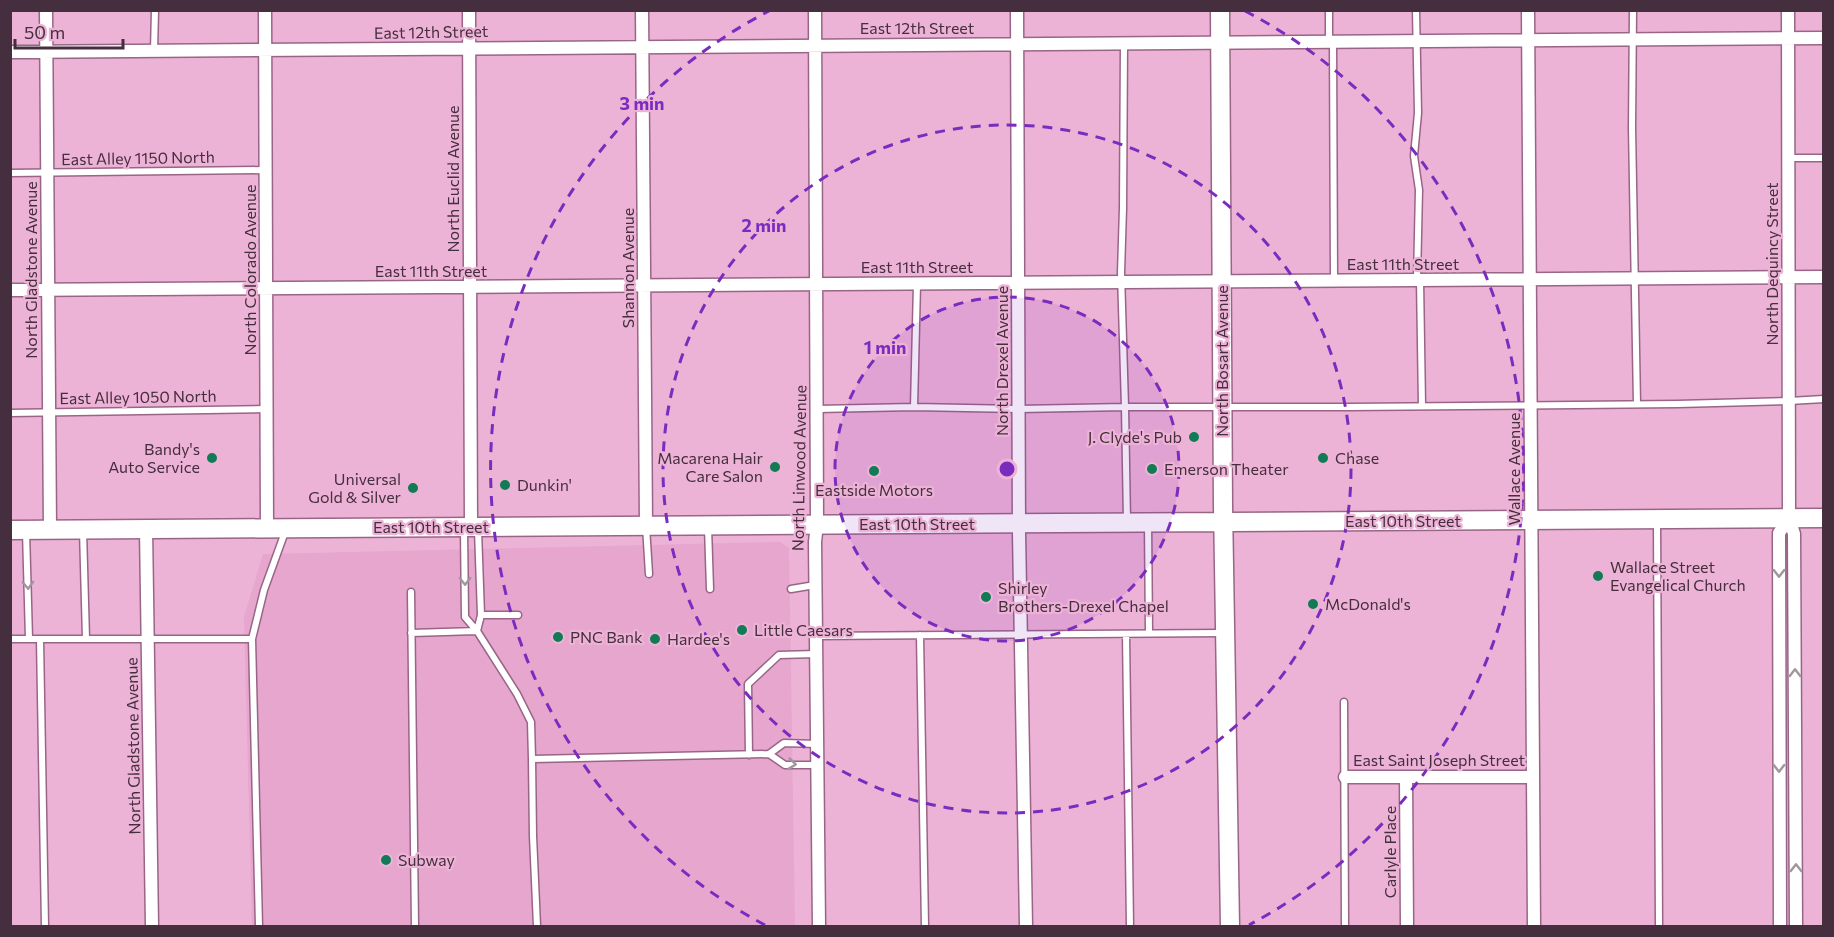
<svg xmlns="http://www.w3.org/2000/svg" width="1834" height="937" font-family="Commissioner,sans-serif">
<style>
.built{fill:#e6a6ce}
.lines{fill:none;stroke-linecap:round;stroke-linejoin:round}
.lane-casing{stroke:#996586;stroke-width:9}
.street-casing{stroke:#996586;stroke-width:15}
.secondary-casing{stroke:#996586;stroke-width:21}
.lane{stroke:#fff;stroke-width:6}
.street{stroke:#fff;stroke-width:12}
.secondary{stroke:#fff;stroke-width:18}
.oneway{stroke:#a2969e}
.ring{fill:none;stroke:#7b2cbf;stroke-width:3;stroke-dasharray:10 8}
.poi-dot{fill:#127a54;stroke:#edb3d7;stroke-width:2}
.labels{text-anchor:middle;stroke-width:4.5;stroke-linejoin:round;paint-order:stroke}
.street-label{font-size:16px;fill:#452e3d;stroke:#edb3d7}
.poi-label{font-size:16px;fill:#452e3d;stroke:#edb3d7;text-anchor:start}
.centre{fill:#7b2cbf;stroke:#edb3d7;stroke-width:3}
.ring-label{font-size:18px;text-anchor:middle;font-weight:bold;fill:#7b2cbf;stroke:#edb3d7;stroke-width:4.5;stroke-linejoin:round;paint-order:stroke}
</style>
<rect width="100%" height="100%" fill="#edb3d7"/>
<path class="built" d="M780 542 789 548 795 926H252L244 617 263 554Z"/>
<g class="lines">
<defs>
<path id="lane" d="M1329 10V41
M1416 10 1418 113 1414 156 1419 190 1417 279
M1633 10 1632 128 1637 404
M1333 42 1334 280
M1124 43 1123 208 1121 273 1125 407H1349L1678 404 1789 401 1824 399
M154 51 155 10
M1789 158H1824
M10 173 266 170
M1420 280 1422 406
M914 407 917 284
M817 409 914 407 1019 409 1125 407 1127 521
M10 413 267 409
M1657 522 1659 926
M1148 523 1149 633
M646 526 649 574
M708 527 710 589
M83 530 86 639
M464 530 465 617 477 631 517 694 531 722 532 759 769 754 784 743 817 744
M26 531 29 639
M791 589 815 585
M411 592 415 926
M481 615H518
M477 631 481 615 478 530
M411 633 477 631
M1126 634 1130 926
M920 635 925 926
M816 636 1223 633
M10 639H252
M40 639 45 926
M1344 702 1345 926
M769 754 785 765H817
M749 755 748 684 779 655 816 654
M532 759 533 836 537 926
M259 926 252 639 264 590 285 532"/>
<path id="street" d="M46 10 50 530
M265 10 267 528
M469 10 471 527
M642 10 646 526
M815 10 817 524 815 542 819 926
M1017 10 1019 533 1026 926
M1528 10 1534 926
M1788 10 1789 518 1794 534 1796 926
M10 52 1824 38
M10 290 1824 277
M146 529 152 926
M1345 777H1533
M1406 777 1407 926
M1780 926 1779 533 1789 518"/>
<path id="secondary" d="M1220 10 1223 506 1230 926
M10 530 1824 518"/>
</defs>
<use href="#lane" class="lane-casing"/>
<use href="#street" class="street-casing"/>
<use href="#secondary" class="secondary-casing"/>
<use href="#lane" class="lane"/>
<use href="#street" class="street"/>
<use href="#secondary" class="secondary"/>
</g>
<defs><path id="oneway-chevron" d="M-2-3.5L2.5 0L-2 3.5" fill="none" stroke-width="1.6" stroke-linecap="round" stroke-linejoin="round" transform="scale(1.5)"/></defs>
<g class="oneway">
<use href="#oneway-chevron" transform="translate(1779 573) rotate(90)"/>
<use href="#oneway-chevron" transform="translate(465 581) rotate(89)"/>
<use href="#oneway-chevron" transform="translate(28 585) rotate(88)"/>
<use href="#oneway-chevron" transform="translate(1795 673) rotate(-90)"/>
<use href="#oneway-chevron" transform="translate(792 764) rotate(7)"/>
<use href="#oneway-chevron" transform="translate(1779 768) rotate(90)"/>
<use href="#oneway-chevron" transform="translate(1796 868) rotate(-90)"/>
</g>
<circle cx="1007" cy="469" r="172" fill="#7b2cbf" fill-opacity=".12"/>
<g class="ring">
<circle cx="1007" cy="469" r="172"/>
<circle cx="1007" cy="469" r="344"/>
<path d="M765 925A516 516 0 0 1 769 11M1245 11A516 516 0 0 1 1249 925"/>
</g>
<g class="poi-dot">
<circle cx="1194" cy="437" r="6"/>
<circle cx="212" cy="458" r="6"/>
<circle cx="1323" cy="458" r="6"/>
<circle cx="775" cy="467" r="6"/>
<circle cx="1152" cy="469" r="6"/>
<circle cx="874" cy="471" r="6"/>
<circle cx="505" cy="485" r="6"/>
<circle cx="413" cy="488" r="6"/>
<circle cx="1598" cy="576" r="6"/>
<circle cx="986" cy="597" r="6"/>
<circle cx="1313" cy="604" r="6"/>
<circle cx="742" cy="630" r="6"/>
<circle cx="558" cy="637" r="6"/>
<circle cx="655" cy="639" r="6"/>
<circle cx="386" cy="860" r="6"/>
</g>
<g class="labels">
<g class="street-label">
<text x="917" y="34">East 12th Street</text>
<text transform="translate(431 32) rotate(-1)" y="6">East 12th Street</text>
<text transform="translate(138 158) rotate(-1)" y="6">East Alley 1150 North</text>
<text transform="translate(453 179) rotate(-90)" y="6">North Euclid Avenue</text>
<text x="1403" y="270">East 11th Street</text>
<text transform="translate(1772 264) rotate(-90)" y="6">North Dequincy Street</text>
<text x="917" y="273">East 11th Street</text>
<text transform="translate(628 268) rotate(-90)" y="6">Shannon Avenue</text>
<text transform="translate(31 270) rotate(-90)" y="6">North Gladstone Avenue</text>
<text transform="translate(250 270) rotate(-90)" y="6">North Colorado Avenue</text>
<text x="431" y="277">East 11th Street</text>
<text transform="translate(1002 361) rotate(-90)" y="6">North Drexel Avenue</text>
<text transform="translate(1222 361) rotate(-90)" y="6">North Bosart Avenue</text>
<text transform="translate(138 397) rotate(-1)" y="6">East Alley 1050 North</text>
<text transform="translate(799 468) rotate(-89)" y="6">North Linwood Avenue</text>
<text transform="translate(1514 469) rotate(-90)" y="6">Wallace Avenue</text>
<text x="1403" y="527">East 10th Street</text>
<text x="917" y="530">East 10th Street</text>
<text x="431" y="533">East 10th Street</text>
<text transform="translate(133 746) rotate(-91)" y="6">North Gladstone Avenue</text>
<text x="1439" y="766">East Saint Joseph Street</text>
<text transform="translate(1390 852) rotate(-90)" y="6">Carlyle Place</text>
</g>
<g class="poi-label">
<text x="1182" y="443" text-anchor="end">J. Clyde's Pub</text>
<text x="200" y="455" text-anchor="end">Bandy's<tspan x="200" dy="18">Auto Service</tspan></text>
<text x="763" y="464" text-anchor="end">Macarena Hair<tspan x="763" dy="18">Care Salon</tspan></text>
<text x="1335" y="464">Chase</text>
<text x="1164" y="475">Emerson Theater</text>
<text x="401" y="485" text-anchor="end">Universal<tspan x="401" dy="18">Gold &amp; Silver</tspan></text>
<text x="517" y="491">Dunkin'</text>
<text x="874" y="496" text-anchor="middle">Eastside Motors</text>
<text x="1610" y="573">Wallace Street<tspan x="1610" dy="18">Evangelical Church</tspan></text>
<text x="998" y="594">Shirley<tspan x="998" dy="18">Brothers-Drexel Chapel</tspan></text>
<text x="1325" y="610">McDonald's</text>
<text x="754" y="636">Little Caesars</text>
<text x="570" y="643">PNC Bank</text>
<text x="667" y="645">Hardee's</text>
<text x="398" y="866">Subway</text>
</g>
</g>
<circle cx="1007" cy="469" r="9" class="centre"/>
<g class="ring-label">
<text x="642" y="110">3 min</text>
<text x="764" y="232">2 min</text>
<text x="885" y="354">1 min</text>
</g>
<rect width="1834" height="937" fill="none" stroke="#452e3d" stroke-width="24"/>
<path d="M15 39v9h108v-9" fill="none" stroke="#452e3d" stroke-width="3"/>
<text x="24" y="39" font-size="18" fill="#452e3d" stroke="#edb3d7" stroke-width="4.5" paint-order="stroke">50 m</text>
</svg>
